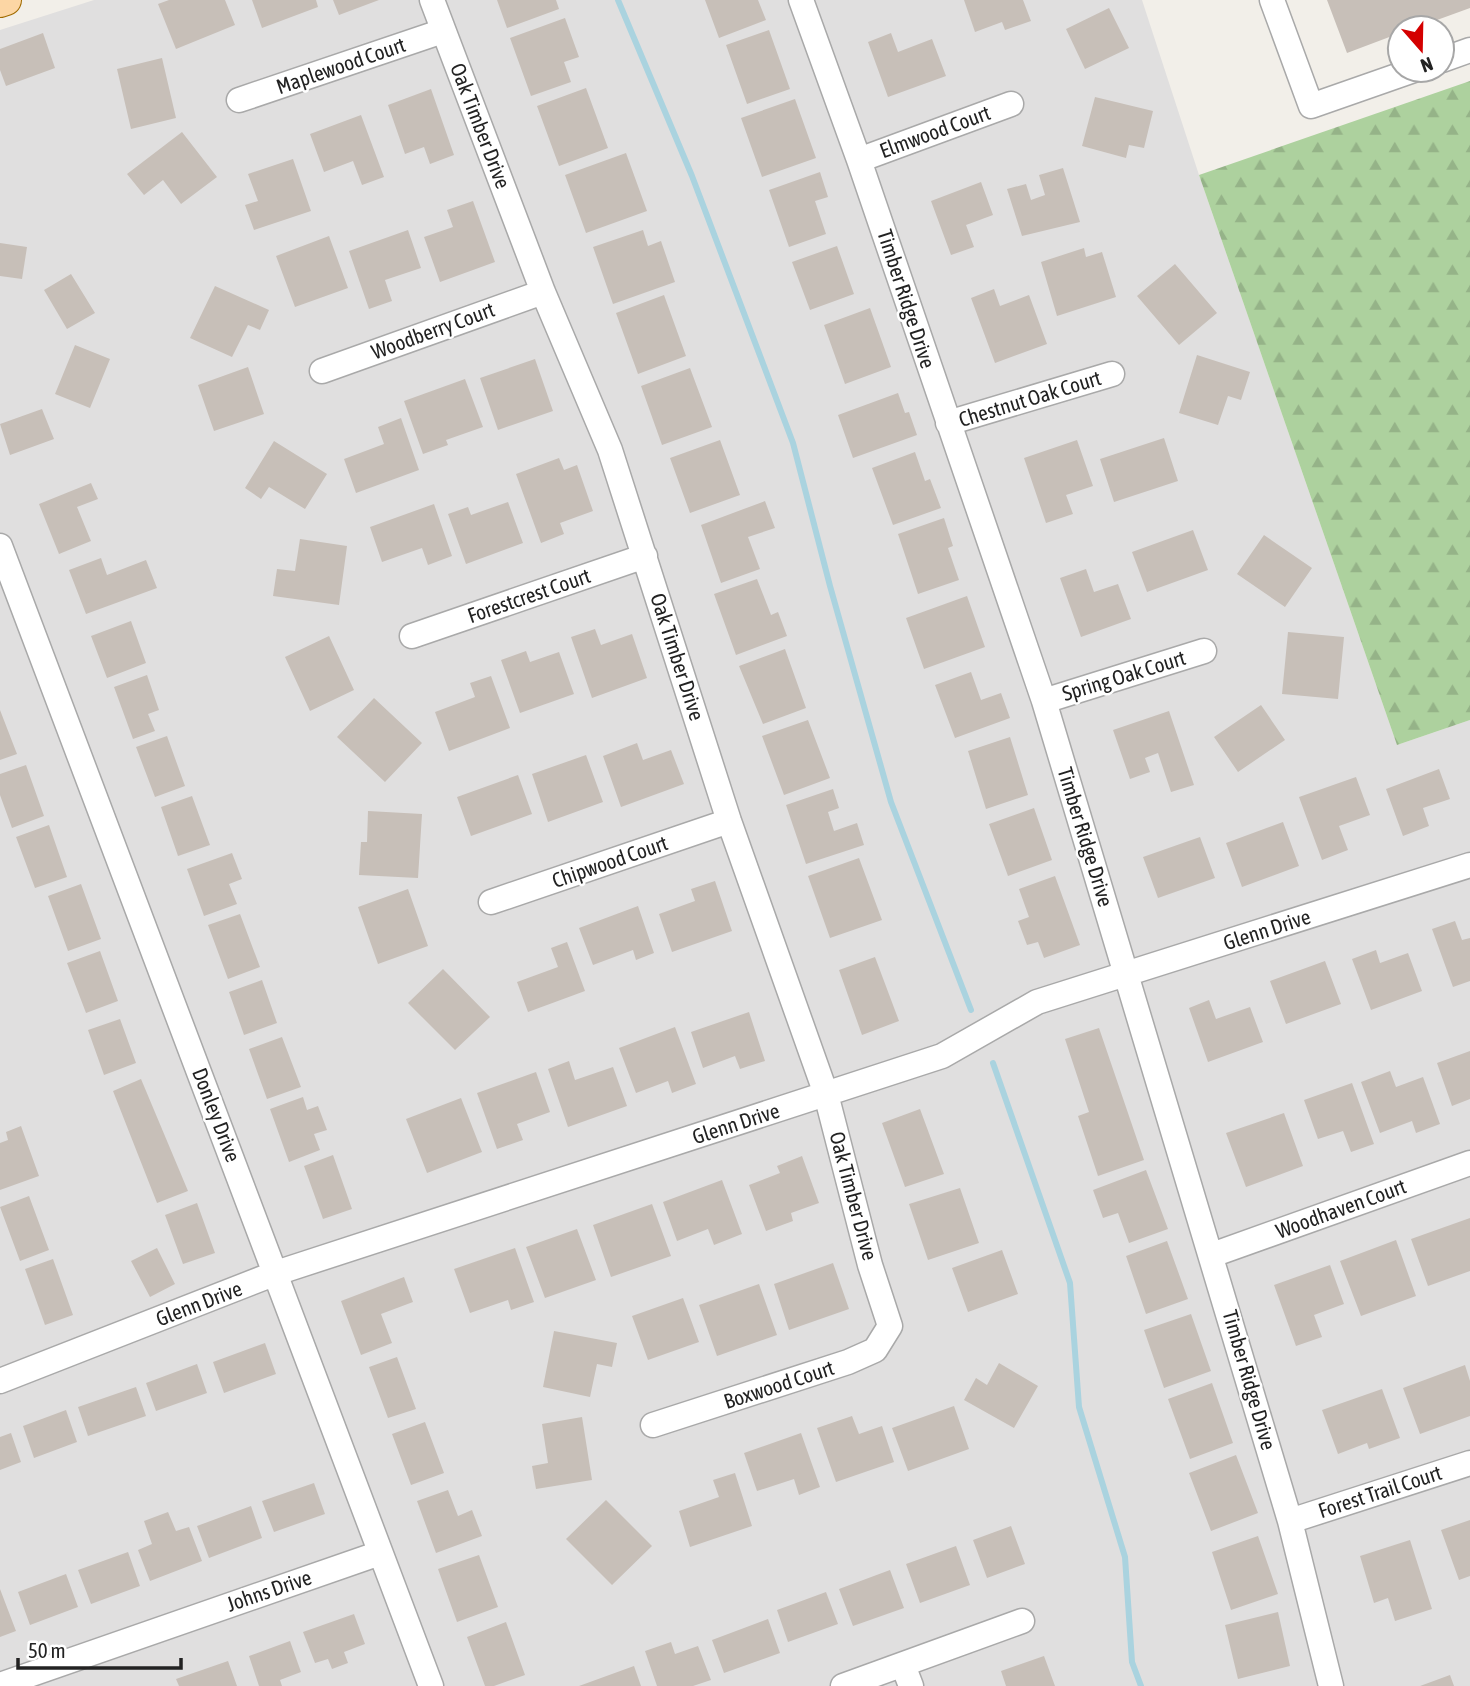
<svg xmlns="http://www.w3.org/2000/svg" width="1470" height="1686" font-family="'Asap Condensed',sans-serif">
<style>
.residential{fill:#e0dfdf}
.forest{fill:url(#forest-firs)}
.lines{fill:none;stroke-linecap:round;stroke-linejoin:round}
.stream{stroke:#aad3df;stroke-width:6}
.building{fill:#c7bfb8}
.minor-casing{stroke:#a9a9a9;stroke-width:27}
.major-casing{stroke:#a06b00;stroke-width:32}
.minor{stroke:#fff;stroke-width:24}
.major{stroke:#fcd6a4;stroke-width:30}
.labels{text-anchor:middle;stroke-width:5;stroke-linejoin:round;paint-order:stroke}
.street-label{font-size:21px;fill:#222;stroke:#fff}
</style>
<defs>
<pattern id="forest-firs" width="22" height="20" patternUnits="userSpaceOnUse" patternTransform="scale(1.75)"><rect width="22" height="20" fill="#add19e"/><path d="M5 1l3.5 6h-7zM16 11l3.5 6h-7z" fill="#95b388"/></pattern>
</defs>
<rect width="100%" height="100%" fill="#f2efe9"/>
<path class="residential" d="M94 0H1142L1199 175 1397 745 1470 720V1686H0V30Z"/>
<path class="forest" d="M1470 81V720L1397 745 1199 175Z"/>
<g class="lines">
<path class="stream" d="M618 0 692 176 793 443 830 586 891 802 971 1010
M993 1063 1070 1283 1079 1407 1125 1557 1132 1662 1141 1686"/>
</g>
<path class="building" d="M169 0H225L235 25 176 49 158 4Z
M252 0H316L318 7 262 28Z
M333 0H379L339 15Z
M497 0H556L559 9 507 28Z
M705 0H758L766 20 719 38Z
M964 0H1023L1031 21 1005 30 1002 22 975 32Z
M1327 0H1470V8L1415 28H1400V33L1347 53Z
M1109 8 1129 48 1085 69 1066 29Z
M565 18 579 57 564 62 571 82 531 96 510 38Z
M769 30 790 89 747 104 726 45Z
M43 33 55 68 6 86 0 70V49Z
M891 33 898 52 932 39 946 76 888 97 868 42Z
M162 58 176 118 131 129 117 69Z
M586 88 608 148 559 166 537 106Z
M431 89 454 155 430 164 424 147 405 154 388 105Z
M1095 97 1153 111 1144 148 1129 145 1126 158 1082 146Z
M795 99 816 158 762 177 741 118Z
M361 115 384 177 362 185 353 161 324 172 310 134Z
M182 132 217 177 181 204 163 180 144 195 127 174Z
M626 153 647 211 586 233 565 175Z
M293 159 311 211 254 230 245 205 258 201 248 174Z
M1063 168 1080 222 1022 236 1007 189 1026 184 1031 200 1045 195 1039 175Z
M820 172 828 197 815 201 826 234 789 247 769 190Z
M981 182 993 215 966 225 974 247 951 255 931 201Z
M473 201 495 262 440 282 424 237 453 227 447 210Z
M408 230 421 268 385 280 392 301 369 309 349 251Z
M643 230 648 246 661 241 675 282 613 304 593 247Z
M329 236 348 288 295 307 276 256Z
M0 243 27 247 22 279 0 276Z
M837 246 854 294 810 310 792 262Z
M1084 248 1086 257 1102 252 1116 297 1057 316 1041 262Z
M1175 264 1217 313 1179 345 1137 296Z
M71 274 95 313 67 329 44 290Z
M215 286 269 310 260 330 248 325 232 357 190 338Z
M994 289 1000 306 1029 295 1047 344 995 363 971 298Z
M664 295 686 356 638 374 616 313Z
M870 308 891 367 845 384 824 325Z
M75 345 110 359 90 408 55 394Z
M1197 355 1250 372 1241 400 1228 396 1218 425 1179 413Z
M535 359 553 411 498 430 480 378Z
M248 367 264 414 214 431 198 385Z
M690 368 712 427 662 445 641 386Z
M465 379 483 427 446 440 448 445 423 454 404 401Z
M898 393 905 413 909 412 917 435 853 458 838 415Z
M42 409 54 439 10 455 0 424Z
M401 418 419 470 356 493 344 459 384 444 378 427Z
M1164 438 1178 481 1114 502 1100 459Z
M720 440 740 495 690 513 670 458Z
M1077 440 1093 486 1066 495 1073 514 1046 523 1024 458Z
M274 441 327 474 305 509 269 487 261 499 245 488Z
M915 452 925 481 930 479 941 508 893 525 872 468Z
M559 458 564 470 577 465 593 511 560 523 564 534 541 543 516 474Z
M91 483 98 499 77 507 91 541 59 554 39 504Z
M765 501 775 528 748 537 760 569 721 583 701 525Z
M508 502 523 543 466 564 448 514 468 507 471 515Z
M434 504 452 556 428 565 422 548 382 562 370 527Z
M944 518 953 546 948 548 959 580 918 594 898 534Z
M1193 530 1208 570 1147 592 1132 552Z
M1264 535 1312 568 1285 607 1237 574Z
M300 539 347 546 339 605 273 596 277 569 295 571Z
M101 558 107 575 146 560 157 588 86 614 69 570Z
M1086 569 1094 592 1118 584 1131 619 1081 637 1060 578Z
M757 579 771 615 778 612 787 636 736 655 714 594Z
M967 596 985 647 924 669 906 618Z
M131 621 146 663 107 678 91 636Z
M595 629 601 645 632 634 647 678 592 698 571 637Z
M1288 632 1344 637 1338 699 1282 694Z
M329 636 354 690 310 711 285 657Z
M785 649 806 708 763 724 739 666Z
M526 651 530 662 559 652 574 694 520 713 501 660Z
M971 672 981 700 1001 693 1010 718 955 738 935 685Z
M147 675 159 710 148 714 155 731 133 739 114 687Z
M491 676 510 728 449 751 435 712 475 697 470 683Z
M374 698 422 743 385 782 337 737Z
M1261 705 1285 740 1238 772 1214 737Z
M0 710 17 754 0 760Z
M1169 711 1194 785 1171 792 1158 753 1145 758 1150 772 1130 779 1113 730Z
M808 720 830 778 784 795 762 736Z
M167 736 185 786 155 797 136 747Z
M1010 737 1028 795 986 809 968 751Z
M637 743 643 760 671 750 684 784 621 807 603 756Z
M586 755 603 802 548 822 532 774Z
M26 765 44 816 12 828 0 795V774Z
M1439 769 1450 799 1423 808 1429 826 1403 836 1386 789Z
M518 775 532 814 471 836 457 797Z
M1356 777 1370 815 1339 826 1348 850 1322 860 1299 797Z
M833 789 839 808 828 812 834 831 857 823 864 845 806 864 786 805Z
M192 796 210 845 178 856 161 807Z
M1034 808 1052 860 1008 876 989 824Z
M368 811 422 814 418 878 359 875 361 842H367Z
M1283 822 1299 866 1242 887 1226 843Z
M49 825 67 877 35 888 16 837Z
M1200 837 1215 878 1158 898 1143 857Z
M232 853 242 879 229 884 237 904 204 916 187 869Z
M859 858 882 920 830 938 808 876Z
M1055 876 1080 945 1044 958 1038 942 1027 945 1018 921 1029 917 1019 889Z
M715 881 732 931 672 952 659 914 695 901 691 889Z
M81 884 101 939 68 951 48 896Z
M408 889 428 946 378 964 358 907Z
M638 906 654 953 636 960 633 950 593 965 579 928Z
M240 914 260 967 228 979 208 925Z
M1455 921 1462 940 1470 938V981L1453 987 1432 929Z
M567 942 585 991 528 1012 517 982 558 967 551 948Z
M1376 950 1380 963 1408 953 1422 991 1371 1010 1352 959Z
M100 951 118 1001 86 1013 67 963Z
M875 957 899 1021 862 1035 839 970Z
M1325 961 1341 1004 1286 1024 1270 981Z
M443 969 490 1017 455 1050 408 1003Z
M262 980 277 1023 244 1035 229 992Z
M1209 1000 1216 1019 1250 1007 1263 1042 1208 1062 1189 1008Z
M749 1012 765 1061 740 1069 735 1056 703 1068 691 1032Z
M120 1019 136 1063 104 1075 88 1030Z
M675 1027 696 1084 672 1093 668 1081 636 1093 619 1048Z
M1099 1028 1144 1160 1098 1176 1078 1116 1089 1112 1065 1039Z
M282 1037 301 1087 267 1099 249 1049Z
M1470 1051V1099L1452 1106 1437 1063Z
M569 1061 575 1080 613 1067 627 1106 568 1127 548 1069Z
M1390 1071 1396 1087 1423 1077 1440 1124 1416 1133 1412 1121 1380 1133 1361 1082Z
M536 1072 550 1112 517 1124 523 1140 497 1149 477 1093Z
M141 1079 188 1191 157 1203 113 1091Z
M1352 1083 1374 1144 1351 1152 1343 1131 1318 1139 1304 1100Z
M303 1097 307 1110 318 1106 327 1130 314 1134 320 1150 289 1162 270 1109Z
M461 1098 482 1152 427 1173 406 1119Z
M920 1109 944 1174 905 1187 882 1123Z
M1284 1113 1303 1166 1246 1187 1226 1133Z
M21 1126 39 1176 0 1190V1143L8 1140 6 1132Z
M333 1155 352 1209 323 1219 304 1166Z
M802 1156 819 1203 791 1213 793 1221 766 1231 749 1185 780 1173 777 1166Z
M1146 1170 1168 1229 1129 1243 1118 1213 1103 1218 1093 1190Z
M722 1180 742 1234 714 1245 708 1229 677 1241 663 1202Z
M960 1188 979 1243 928 1260 909 1204Z
M29 1196 49 1250 20 1261 0 1207Z
M197 1203 215 1253 183 1264 165 1215Z
M652 1204 671 1256 611 1277 593 1225Z
M1470 1218V1271L1428 1286 1411 1239Z
M577 1229 596 1280 545 1298 526 1247Z
M1396 1240 1416 1296 1361 1316 1340 1261Z
M1167 1241 1188 1299 1146 1314 1126 1256Z
M157 1248 175 1284 150 1297 131 1261Z
M515 1248 534 1302 511 1310 508 1300 470 1313 454 1269Z
M1002 1250 1018 1294 968 1312 952 1268Z
M53 1259 73 1315 45 1325 25 1269Z
M833 1263 849 1309 789 1330 774 1284Z
M1330 1265 1344 1304 1314 1315 1322 1337 1296 1346 1274 1285Z
M404 1277 413 1302 381 1314 392 1343 361 1355 341 1301Z
M759 1284 777 1335 717 1356 699 1305Z
M683 1298 699 1342 648 1360 632 1316Z
M1191 1314 1211 1371 1164 1388 1144 1330Z
M554 1331 617 1343 612 1367 597 1364 590 1397 543 1387Z
M265 1343 276 1374 224 1393 213 1362Z
M397 1357 416 1409 388 1418 369 1367Z
M999 1363 1038 1386 1014 1428 964 1400 976 1378 987 1385Z
M197 1364 207 1393 156 1411 146 1383Z
M1465 1365 1470 1381V1416L1420 1434 1403 1388Z
M1212 1383 1233 1443 1190 1459 1168 1399Z
M136 1387 146 1416 88 1436 78 1407Z
M1382 1389 1400 1438 1369 1449 1367 1443 1338 1454 1322 1410Z
M954 1406 969 1449 908 1471 892 1428Z
M66 1410 77 1442 34 1458 23 1426Z
M852 1416 859 1434 882 1426 894 1462 836 1482 817 1428Z
M582 1417 592 1480 536 1489 532 1466 548 1463 542 1424Z
M425 1422 444 1473 411 1485 392 1434Z
M11 1433 21 1462 0 1470V1437Z
M801 1433 820 1487 799 1495 794 1479 757 1491 744 1453Z
M1236 1455 1258 1513 1211 1531 1189 1473Z
M735 1473 752 1526 690 1547 679 1511 719 1497 713 1480Z
M314 1483 325 1514 274 1532 262 1501Z
M448 1490 458 1516 472 1510 482 1536 436 1553 417 1501Z
M606 1500 652 1546 612 1585 566 1539Z
M251 1506 262 1538 209 1558 197 1526Z
M168 1512 176 1531 189 1527 202 1561 150 1581 138 1550 152 1544 144 1521Z
M1470 1520V1576L1459 1580 1441 1530Z
M1011 1526 1025 1564 987 1578 973 1540Z
M1258 1536 1278 1594 1231 1610 1212 1552Z
M1410 1540 1432 1609 1395 1621 1388 1598 1374 1603 1360 1556Z
M956 1546 970 1585 920 1603 906 1564Z
M128 1552 140 1586 91 1604 78 1570Z
M479 1555 498 1607 457 1622 438 1569Z
M890 1570 904 1608 853 1626 839 1589Z
M66 1574 78 1607 30 1625 18 1592Z
M0 1589 16 1631 0 1637Z
M826 1592 838 1624 788 1642 777 1610Z
M1278 1612 1290 1666 1238 1679 1225 1625Z
M354 1614 365 1644 344 1652 348 1663 332 1669 328 1659 315 1663 303 1632Z
M768 1619 780 1653 724 1673 712 1640Z
M506 1622 525 1675 494 1686H485L467 1637Z
M290 1641 301 1672 280 1680 282 1686H259L249 1656Z
M671 1642 675 1654 698 1646 711 1680 693 1686H657L645 1651Z
M1044 1656 1055 1686H1006L1001 1671Z
M228 1661 237 1686H179L176 1679Z
M634 1666 641 1686H579Z
M1450 1675 1454 1686H1420Z"/>
<g class="lines">
<defs>
<path id="minor" d="M432 0 543 292 610 450 729 821 826 1094 870 1265 890 1326 875 1350 848 1362 653 1425
M801 0 859 160 1044 701 1290 1521 1331 1686
M1272 0 1311 106 1414 70
M1442 60 1470 50
M239 100 443 31
M859 160 1011 104
M322 371 543 292
M948 423 1112 374
M0 546 431 1686
M412 636 645 556
M1044 701 1204 651
M491 902 729 821
M1212 1255 1470 1163
M0 1381 276 1273 942 1056 1037 1002 1470 865
M1290 1521 1470 1463
M903 1665 911 1686
M0 1685 380 1553
M843 1686 1022 1621"/>
<path id="major" d="M0 2 6 0"/>
</defs>
<use href="#minor" class="minor-casing"/>
<use href="#major" class="major-casing"/>
<use href="#minor" class="minor"/>
<use href="#major" class="major"/>
</g>
<g class="labels">
<g class="street-label">
<text transform="translate(341 66) rotate(-19)" y="7">Maplewood Court</text>
<text transform="translate(480 126) rotate(69)" y="7">Oak Timber Drive</text>
<text transform="translate(935 132) rotate(-20)" y="7">Elmwood Court</text>
<text transform="translate(906 299) rotate(72)" y="7">Timber Ridge Drive</text>
<text transform="translate(433 331) rotate(-20)" y="7">Woodberry Court</text>
<text transform="translate(1030 399) rotate(-17)" y="7">Chestnut Oak Court</text>
<text transform="translate(529 596) rotate(-19)" y="7">Forestcrest Court</text>
<text transform="translate(677 657) rotate(72)" y="7">Oak Timber Drive</text>
<text transform="translate(1124 676) rotate(-17)" y="7">Spring Oak Court</text>
<text transform="translate(1085 837) rotate(73)" y="7">Timber Ridge Drive</text>
<text transform="translate(610 862) rotate(-19)" y="7">Chipwood Court</text>
<text transform="translate(1267 930) rotate(-18)" y="7">Glenn Drive</text>
<text transform="translate(216 1115) rotate(69)" y="7">Donley Drive</text>
<text transform="translate(736 1124) rotate(-18)" y="7">Glenn Drive</text>
<text transform="translate(853 1196) rotate(75)" y="7">Oak Timber Drive</text>
<text transform="translate(1341 1209) rotate(-20)" y="7">Woodhaven Court</text>
<text transform="translate(199 1304) rotate(-21)" y="7">Glenn Drive</text>
<text transform="translate(1249 1380) rotate(74)" y="7">Timber Ridge Drive</text>
<text transform="translate(779 1385) rotate(-18)" y="7">Boxwood Court</text>
<text transform="translate(1380 1492) rotate(-18)" y="7">Forest Trail Court</text>
<text transform="translate(269 1591) rotate(-19)" y="7">Johns Drive</text>
</g>
</g>
<g transform="translate(1421 49) rotate(160)"><circle r="33" fill="#ffffff" stroke="#a7a7a7" stroke-width="2"/>
<path d="M0-5L12 26L0 18L-12 26Z" fill="#d40000"/>
<text y="-10" font-size="19" font-weight="bold" text-anchor="middle" fill="#222222">N</text>
</g>
<path d="M18 1658v10h163v-10" fill="none" stroke="#222222" stroke-width="3.5"/>
<text x="28" y="1658" font-size="21" fill="#222222" stroke="#ffffff" stroke-width="5" paint-order="stroke">50 m</text>
</svg>
